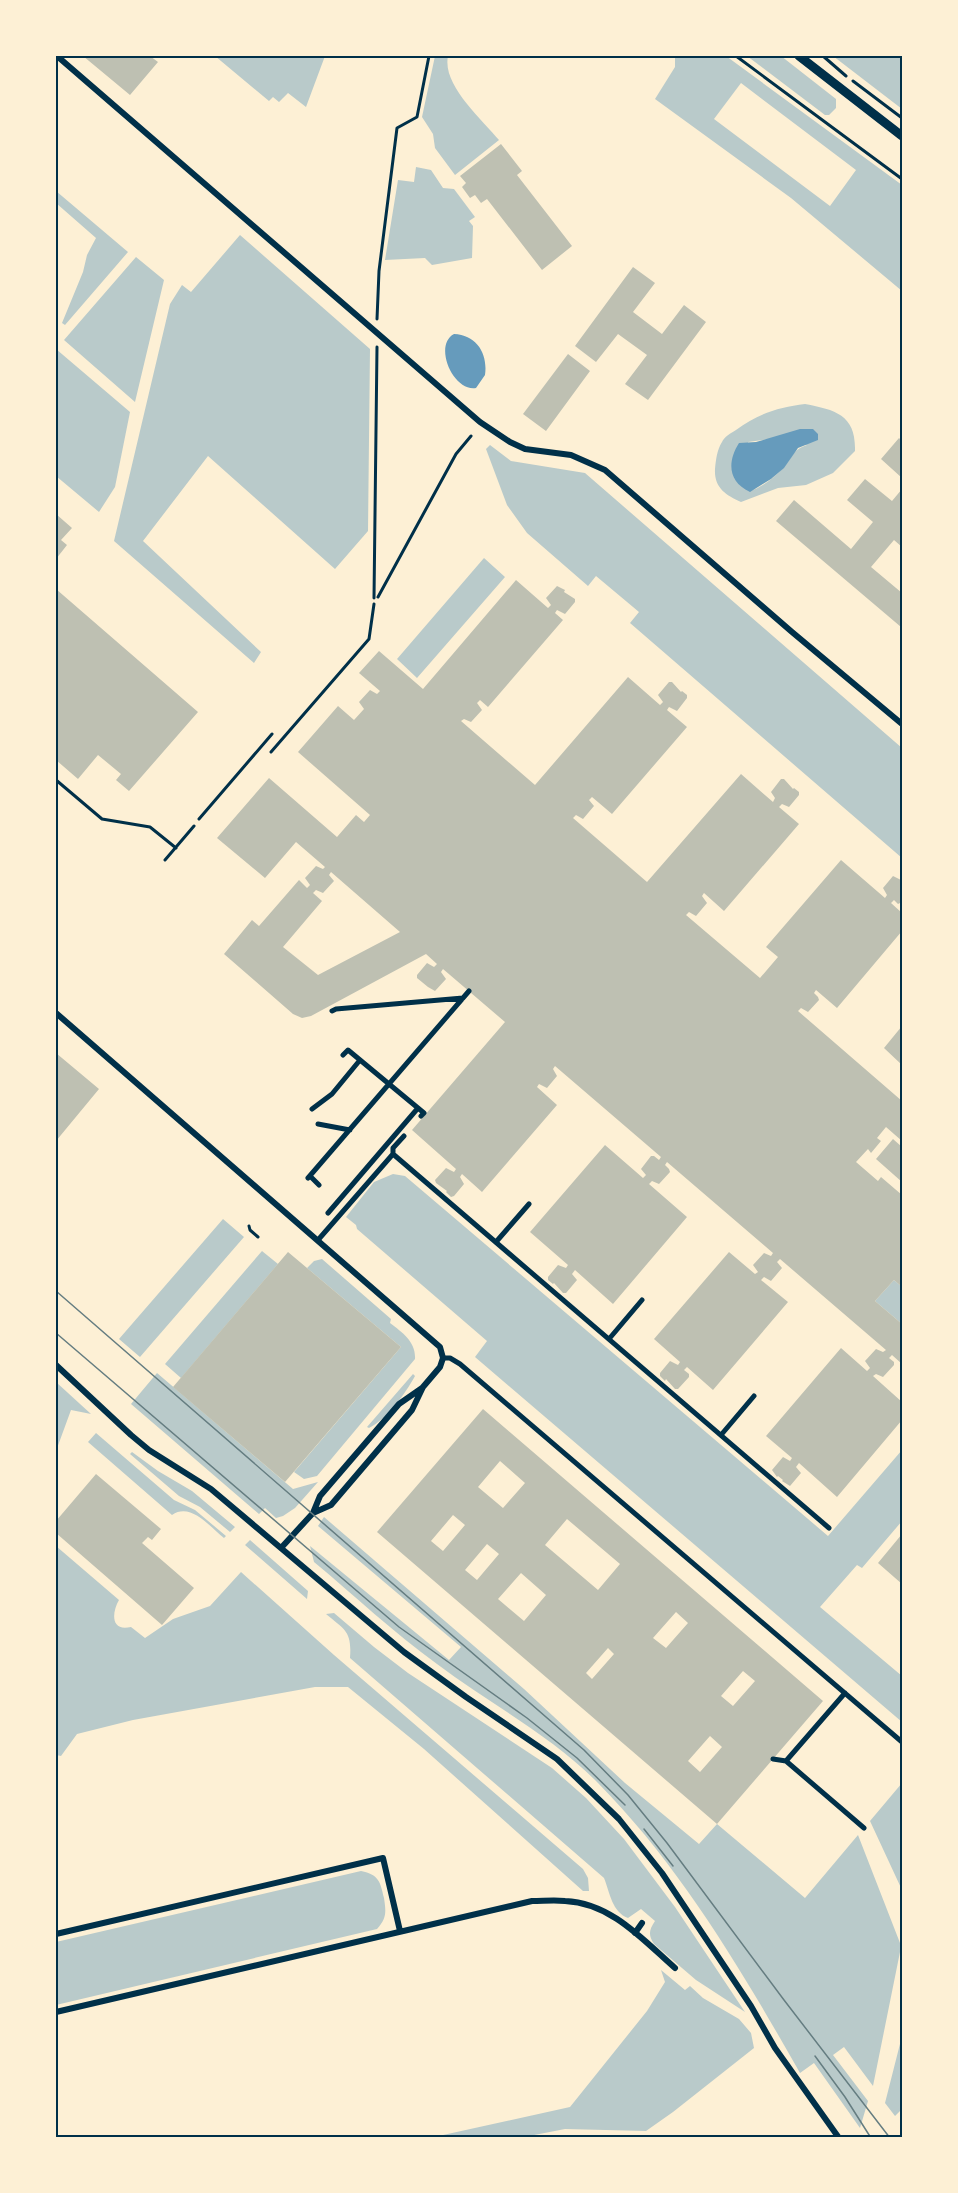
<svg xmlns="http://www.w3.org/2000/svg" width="958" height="2193" font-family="'Archivo Narrow',sans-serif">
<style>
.green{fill:#b9caca;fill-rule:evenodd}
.water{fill:#669bbc}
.building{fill:#bec0b2;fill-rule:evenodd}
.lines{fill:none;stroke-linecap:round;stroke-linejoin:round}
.path{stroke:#003049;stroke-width:3}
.service{stroke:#003049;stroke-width:3}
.pedestrian{stroke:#003049;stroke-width:5}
.minor{stroke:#003049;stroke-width:6}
.secondary{stroke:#003049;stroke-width:9}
.tram{stroke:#657d81;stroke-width:1.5}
.neatline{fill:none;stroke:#003049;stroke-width:2}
</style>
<rect width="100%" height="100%" fill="#fdf0d5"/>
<path class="green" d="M215 56H325L306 107 288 93 279 102 273 97 269 101Z
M435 56H448C442 85 481 118 499 140L455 175 435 148 433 134 422 117Z
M675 56H726L902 185V291L791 198 655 99 675 67ZM741 83 856 170 830 206 714 119Z
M747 56H781L836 99V108L829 115H825Z
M833 56H902V109Z
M416 167 431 170 443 188 454 189 475 217 469 221 473 226 472 258 432 265 425 258 385 260 398 180 414 182Z
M56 191 128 252 65 325 62 323 83 272 87 255 96 238 56 203Z
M240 235 370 349 368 531 335 569 208 456 143 541 261 652 254 663 114 541 170 304 182 285 191 292Z
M136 257 164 280 135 402 64 340Z
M56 349 130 412 115 487 99 512 56 476Z
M805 404C836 410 856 415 855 451L833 473 806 485 778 488 741 502C726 495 714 488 715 469 716 459 717 450 722 442 724 437 731 433 736 430 757 414 779 407 805 404ZM769 439 807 445C792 450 793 457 783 468 774 478 762 487 750 491L748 442Z
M490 445 511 461 585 473 902 748V858L630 623 639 612 596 576 588 586 527 533 507 505 486 449Z
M484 558 505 577 417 678 397 659Z
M393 1174 405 1176 828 1536 902 1450V1521L862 1568 857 1565 820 1607 902 1676V1722L475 1357 487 1341 357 1229 356 1225 346 1217 374 1182Z
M223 1219 244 1237 140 1357 119 1339Z
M262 1251 278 1264 181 1378 165 1364Z
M322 1259 391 1319 390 1323C403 1333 416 1342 415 1359L317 1476 304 1479 294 1472 401 1347 307 1268 314 1261Z
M894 1280 902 1287V1324L875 1301Z
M157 1373 293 1489 318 1482 295 1508 283 1516 276 1518 265 1508 259 1514 131 1404Z
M413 1374 415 1376C405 1394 388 1418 369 1428L367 1427Z
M56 1382 91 1414 71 1410 56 1451Z
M96 1433 174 1500 195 1510 226 1536 224 1538C210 1527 191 1502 172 1515L88 1442Z
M132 1452 158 1471 192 1491 235 1527 230 1532 200 1507 179 1496 130 1454Z
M324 1517 524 1689 625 1783 699 1844 717 1824 805 1898 858 1835 900 1943V1952L873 2086 844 2047 833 2055 868 2101 860 2128 814 2063 800 2073C742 1971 681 1867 598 1783 551 1735 490 1704 437 1664 394 1633 355 1596 314 1562L310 1546 449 1660 461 1647 318 1526Z
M250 1540 308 1591 307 1599 245 1545Z
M56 1546 119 1600C112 1612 110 1632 131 1627L145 1638 173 1619 210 1606 241 1572 334 1655 583 1869 588 1878 589 1891H583L424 1749 348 1687H315L133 1720 77 1734 61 1756 56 1755Z
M334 1613 374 1647 408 1673 552 1768 586 1798 624 1839 675 1907 745 2012 696 1980 654 1944C648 1935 649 1930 655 1921L641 1909 628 1918C612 1912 610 1893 604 1878L350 1658C352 1631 345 1630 326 1614Z
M902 1783V1890L870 1821Z
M361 1871C379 1875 380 1881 384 1898 386 1912 387 1918 377 1929L56 2005V1942Z
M661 1970 685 1990 690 1986 703 1998 739 2019 751 2033 754 2048 673 2112 646 2131 565 2129 524 2137H434L570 2107 647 2011 665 1982Z
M902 2036V2109L895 2116 885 2103Z"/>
<path class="water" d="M454 334C477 335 488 354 485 375L476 388C453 392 433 345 454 334Z
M800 429H813L818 434V440L798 448 784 468 771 479 750 492C728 482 727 462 739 443L756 442Z"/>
<path class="building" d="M83 56H150L158 62 130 95Z
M501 144 522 171 517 175 572 246 542 270 487 199 481 203 475 195 470 198 462 187 466 183 460 176Z
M633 267 655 283 633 312 662 334 684 305 706 322 648 400 625 384 647 355 618 334 596 362 575 346Z
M568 354 590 371 546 431 523 414Z
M899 438 902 441V478L881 459Z
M865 479 892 501 902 489V547L894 540 871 567 902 593 901 627 776 521 794 500 851 549 873 522 847 500Z
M56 514 72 528 61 540 67 545 56 559Z
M516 580 548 608 551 605 546 598 557 586 565 590 564 592 575 599V602L565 614 557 610 555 613 563 620 488 707 480 700 477 703 482 710 471 722 464 719 461 721 535 785 628 677 660 705 663 702 658 695 669 682H672L681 692 682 691 687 695V698L677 711 669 707 667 710 687 727 612 814 592 797 589 800 594 806 583 819 576 815 573 818 647 882 741 774 773 802 775 798 771 792 781 779H784L793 789 794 788 799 792V795L789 807 782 804 779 807 799 824 724 911 704 893 702 896 707 903 696 916 689 912 686 915 760 978 778 957 766 947 841 860 885 898 887 895 883 888 893 876 901 880 900 881 902 883V902L898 904 894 900 891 903 902 913V931L837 1008 816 990 814 993 818 997 819 1000 808 1012 801 1008 798 1011 902 1101V1141L886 1127 877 1138 881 1141 871 1153 868 1149 856 1162 878 1181 881 1177 902 1195V1287L894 1280 875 1301 902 1324V1364L892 1355 889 1358 894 1362V1365L883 1377 876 1374 873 1376 902 1402V1420L837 1497 799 1463 796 1467 801 1473 790 1486 782 1481 783 1480 778 1476 777 1477 772 1470 783 1457 790 1461 792 1458 766 1436 841 1348 867 1371 870 1368 865 1361 876 1349 883 1352 886 1350 780 1259 777 1262 782 1268 771 1281 764 1277 761 1280 788 1302 713 1390 687 1367 684 1370 689 1374V1377L678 1389H675L666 1379 665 1381 660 1376V1373L670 1361 678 1365 680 1362 654 1339 729 1252 755 1274 758 1272 753 1265 764 1253 771 1256 773 1253 667 1162 665 1165 669 1169 670 1172 659 1184 652 1181 649 1184 687 1217 613 1304 575 1270 572 1274 577 1280 566 1293H563L554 1283 553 1284 548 1280V1277L558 1265 566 1268 568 1265 530 1232 605 1145 643 1178 646 1175 641 1169 651 1156H654L659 1160 661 1157 555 1066 553 1069 557 1076 547 1088 539 1084 537 1087 557 1105 482 1192 462 1174 460 1177 464 1184 454 1196 451 1197 446 1192 447 1191 436 1183 435 1180 446 1168 454 1172 456 1169 412 1130 505 1022 443 969 441 972 446 979 435 991 428 987 417 978V975L427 963 434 967 437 964 426 954 311 1016 302 1018 293 1014 224 954 252 920 259 926 299 880 307 888 310 885 305 878 316 866 323 869 325 867 296 842 265 878 217 838 269 778 337 837 356 815 364 822 370 815 298 752 338 706 354 720 364 709 359 702 370 690 377 694 380 691 359 673 379 651 423 689ZM331 872 400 932 318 975 283 947 322 901 313 893 316 890 323 893 334 881 329 875Z
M56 589 198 712 129 791 116 780 121 774 98 755 78 779 56 760Z
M902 1026V1065L884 1048Z
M56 1053 99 1089 56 1141Z
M893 1139 902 1147V1182L876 1159Z
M288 1252 401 1347 285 1482 173 1387Z
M483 1409 823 1701 717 1824 377 1532ZM500 1461 525 1483 503 1508 478 1487ZM453 1515 465 1525 443 1551 431 1541ZM567 1519 620 1564 598 1590 545 1545ZM487 1544 499 1554 477 1580 465 1570ZM521 1573 546 1595 524 1621 498 1599ZM676 1612 688 1623 666 1648 653 1638ZM608 1648 614 1654 592 1679 586 1673ZM743 1671 755 1681 733 1706 721 1696ZM710 1736 722 1747 700 1772 688 1761Z
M96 1474 161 1529 152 1540 148 1537 142 1543 194 1588 162 1625 56 1533V1521Z
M902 1534V1584L878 1563Z"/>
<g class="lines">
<path class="path" d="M736 56 902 179
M823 56 846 76
M853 81 902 118
M377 319 379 271 397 128 417 117 429 56
M378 597 456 454 471 436
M374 598 377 347
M199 819 272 734
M249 1226 250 1230 258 1237"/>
<path class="service" d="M271 752 369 639 374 604
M56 780 102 819 150 827 176 848
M165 860 194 826"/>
<path class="pedestrian" d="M332 1011 336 1009 463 998
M343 1055 348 1050 424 1113 421 1116
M312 1109 332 1094 360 1060
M318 1124 350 1130
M393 1154V1148L404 1136
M310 1176 319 1185
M308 1178 469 991
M328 1213 418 1108
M318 1240 393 1154 829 1528
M496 1242 529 1204
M609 1339 642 1300
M443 1358H450L460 1364 902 1742
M721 1435 754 1396
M773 1759 786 1761 864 1828
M786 1761 845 1693"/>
<path class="minor" d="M57 56 480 422 510 442 525 449 571 455 605 470 792 632 902 724
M56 1013 440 1347 443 1358 440 1367 423 1387 412 1410 331 1505 313 1513
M56 1365 131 1435 149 1450 211 1489 404 1652 466 1697 557 1759 619 1819 662 1873 751 2006 775 2048 839 2138
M281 1548 313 1513 320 1496 399 1404 422 1388
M635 1933 642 1923
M56 1934 383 1858 400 1931
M56 2012 532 1901C543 1901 555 1900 565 1901 611 1903 642 1939 675 1968"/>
<path class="secondary" d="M799 56 902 136"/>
<path class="tram" d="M56 1291 584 1750 628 1795 667 1843 784 2000 890 2138
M56 1333 399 1627 527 1718 577 1758 625 1805
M644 1829 673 1866
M815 2056 845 2097 871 2138"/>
</g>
<rect width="958" height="2193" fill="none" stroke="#fdf0d5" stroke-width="114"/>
<rect x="57" y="57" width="844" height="2079" class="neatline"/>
</svg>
